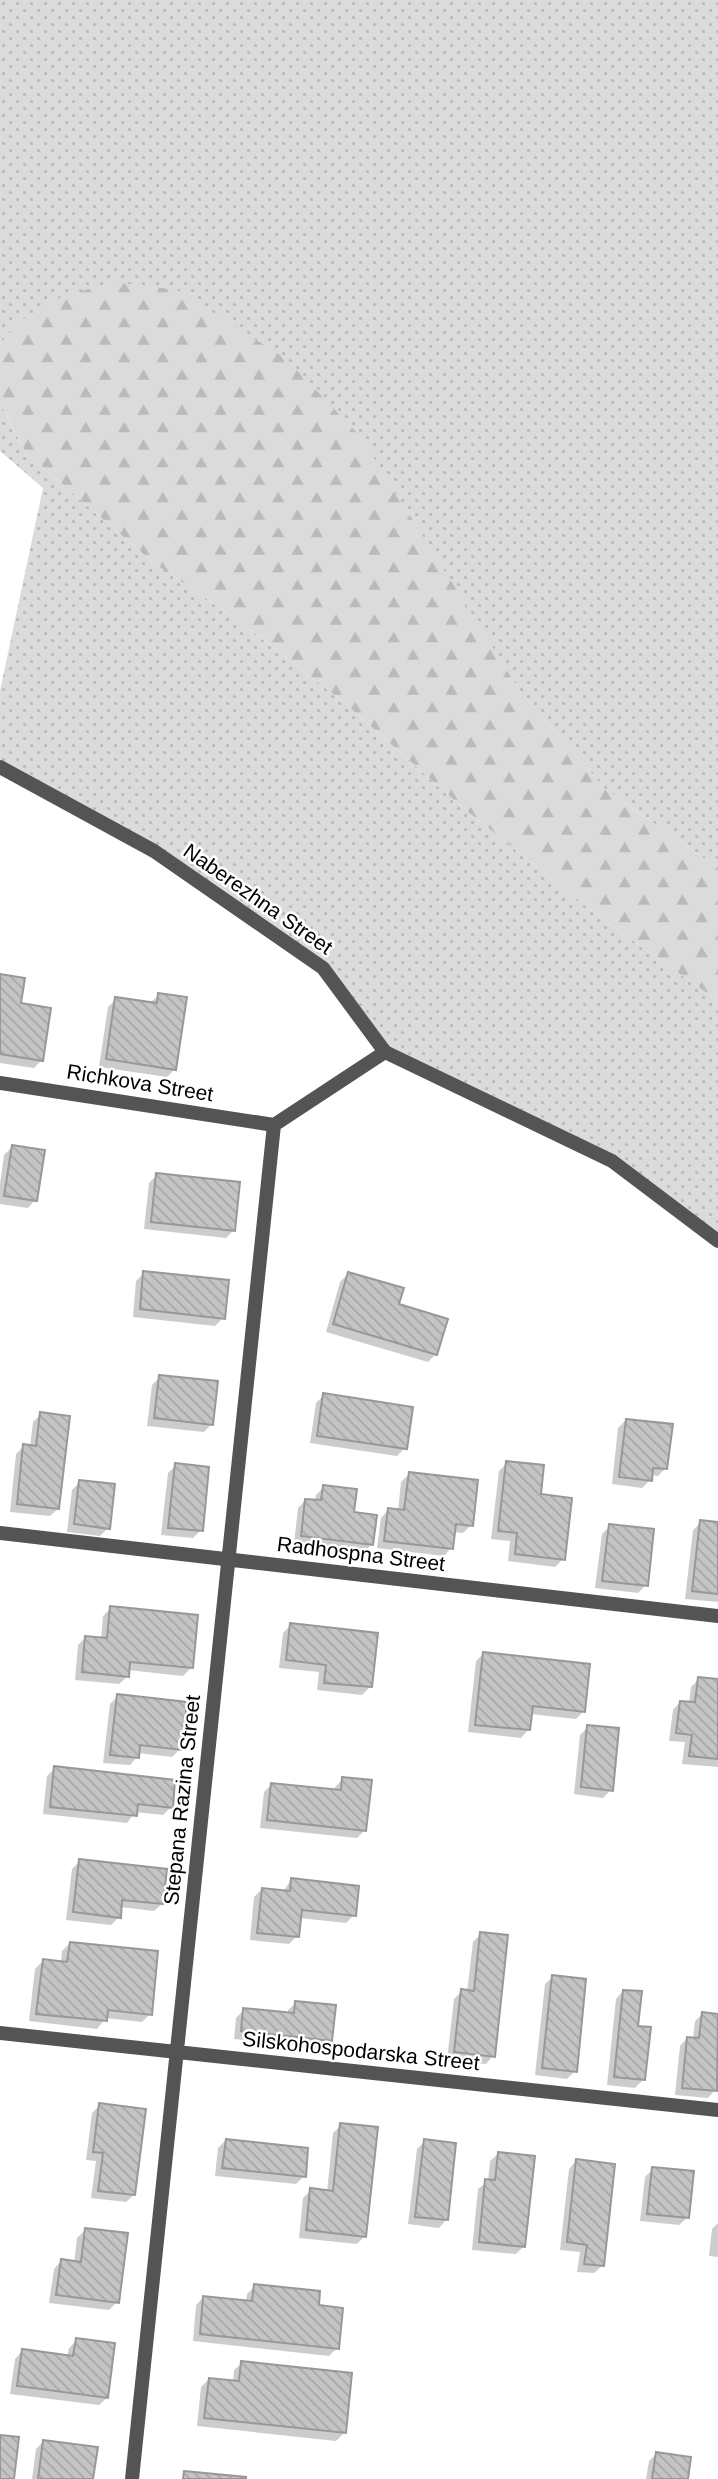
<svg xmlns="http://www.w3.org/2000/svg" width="718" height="2479" font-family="Helvetica,sans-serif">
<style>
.grass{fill:url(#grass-dots)}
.forest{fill:url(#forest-firs)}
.shadow{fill:#0003}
.building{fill:url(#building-back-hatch);stroke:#989898;stroke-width:2}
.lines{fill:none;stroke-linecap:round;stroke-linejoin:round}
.street{stroke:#545454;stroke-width:14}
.labels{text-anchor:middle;stroke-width:5;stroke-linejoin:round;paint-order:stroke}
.street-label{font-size:21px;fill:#000;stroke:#fff}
</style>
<defs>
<pattern id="grass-dots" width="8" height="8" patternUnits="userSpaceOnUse" patternTransform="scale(1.75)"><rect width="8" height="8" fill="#dbdbdb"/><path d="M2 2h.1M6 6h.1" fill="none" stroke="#bababa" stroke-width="1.8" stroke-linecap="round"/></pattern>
<pattern id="forest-firs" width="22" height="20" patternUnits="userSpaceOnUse" patternTransform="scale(1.75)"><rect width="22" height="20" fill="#dbdbdb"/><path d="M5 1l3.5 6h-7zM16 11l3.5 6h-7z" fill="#bababa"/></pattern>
<pattern id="building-back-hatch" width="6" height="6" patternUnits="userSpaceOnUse" patternTransform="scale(1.75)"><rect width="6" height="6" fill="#c4c4c4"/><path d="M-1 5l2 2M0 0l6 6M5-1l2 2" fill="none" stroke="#a7a7a7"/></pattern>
</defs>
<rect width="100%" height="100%" fill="#fff"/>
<path class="grass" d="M0 0H718V868L605 789 520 691 444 572 21 320 0 344Z
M0 403 26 453 155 564 235 618 341 700 463 808 596 914 718 1001V1241L612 1161 385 1052 323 968 154 851 0 767V691L43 488 0 451Z"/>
<path class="forest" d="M112 282 177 290 285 358 360 436 520 691 605 789 718 868V1001L596 914 463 808 341 700 235 618 155 564 26 453 0 403V344L21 320 59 298Z"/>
<path class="shadow" d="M0 975 19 1005 42 1060 34 1068 0 1063Z
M159 995 175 1069 167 1077 99 1067 108 1007 116 999 151 1002Z
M12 1147 35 1200 28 1208 0 1204V1184L4 1155Z
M157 1175 234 1230 226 1238 144 1229 149 1183Z
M144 1273 223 1318 215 1326 133 1317 136 1281Z
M348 1274 397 1305 436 1354 428 1362 326 1332 340 1282Z
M160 1377 212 1424 204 1432 147 1426 152 1385Z
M324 1395 405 1448 397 1456 310 1443 316 1403Z
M41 1414 58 1509 50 1516 10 1512 16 1454 24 1446 30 1447 33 1422Z
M626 1420 666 1468 658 1476 651 1475 650 1480 642 1488 612 1484 618 1428Z
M507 1463 563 1559 555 1567 508 1561 510 1541 491 1539 499 1471Z
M176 1465 201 1530 193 1538 161 1535 168 1473Z
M409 1474 471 1525 463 1533 453 1532 451 1548 444 1556 377 1548 381 1518 388 1510 398 1511 401 1482Z
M80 1482 108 1528 100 1536 67 1532 72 1490Z
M324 1487 352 1513 372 1544 364 1552 294 1544 298 1508 306 1500 315 1501 316 1495Z
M701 1522 718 1524V1602L685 1599 693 1530Z
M610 1526 646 1585 638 1593 595 1588 602 1534Z
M111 1608 191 1668 183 1676 128 1670 127 1677 119 1684 75 1680 78 1645 86 1637 101 1639 103 1616Z
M291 1625 370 1687 362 1695 317 1690 319 1672 279 1668 283 1633Z
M483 1654 584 1711 576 1719 530 1714 528 1730 521 1738 468 1732 476 1661Z
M699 1679 718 1681V1767L682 1764 685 1742 669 1741 673 1710 680 1702 689 1703 691 1687Z
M118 1696 180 1749 172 1757 138 1753 137 1757 130 1765 103 1763 110 1704Z
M588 1727 611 1790 603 1798 574 1794 580 1735Z
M55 1768 171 1807 163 1815 135 1812 127 1823 43 1814 47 1776Z
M343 1779 365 1830 357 1838 260 1828 264 1792 272 1784 335 1791V1787Z
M80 1861 162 1904 154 1911 120 1907 119 1917 111 1925 66 1920 72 1869Z
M291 1880 354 1915 346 1923 299 1918 297 1936 289 1944 250 1940 254 1897 262 1889 283 1892Z
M481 1934 493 2056 486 2064 447 2060 454 1999 462 1991 467 1992 473 1942Z
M70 1943 150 2014 142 2022 106 2018 97 2029 29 2021 35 1969 43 1961 61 1963 62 1951Z
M553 1977 575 2071 567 2079 535 2075 545 1984Z
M623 1991 636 2028 643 2080 635 2088 607 2085 616 1999Z
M296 2003 330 2040 322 2048 234 2039 236 2018 244 2010 288 2014V2010Z
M702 2014 718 2015 715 2090 708 2098 675 2095 680 2046 687 2038 693 2039 695 2021Z
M100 2105 134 2195 126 2202 91 2198 96 2161 86 2160 92 2113Z
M341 2125 365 2236 357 2244 299 2238 303 2198 311 2190 327 2192 333 2133Z
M226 2140 304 2176 296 2184 215 2176 218 2148Z
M425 2141 446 2220 439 2228 408 2224 417 2149Z
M498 2154 524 2246 516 2254 472 2250 478 2189 488 2181 490 2161Z
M576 2161 602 2266 594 2273 577 2272 580 2252 560 2250 569 2169Z
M653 2169 687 2218 679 2225 640 2221 645 2177Z
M718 2223V2257L709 2256 712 2229Z
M85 2230 117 2302 109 2310 49 2303 54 2269 61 2261 74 2263 77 2238Z
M255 2286 317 2306 337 2348 329 2356 193 2341 196 2305 204 2297 246 2302 247 2294Z
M77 2340 107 2398 99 2405 10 2394 15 2359 22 2351 67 2357 69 2348Z
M242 2363 344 2433 336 2441 197 2426 201 2387 209 2379 233 2382 234 2370Z
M44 2441 92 2479H32L36 2449Z
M657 2453 686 2479H646L649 2461Z"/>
<path class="building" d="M0 974 25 978 21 1003 51 1008 43 1061 0 1054Z
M158 993 187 997 176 1070 106 1059 115 997 157 1003Z
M12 1145 45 1150 37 1201 4 1196Z
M156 1173 240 1182 235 1231 151 1222Z
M143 1271 229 1280 225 1319 140 1309Z
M348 1272 404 1288 399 1304 448 1319 437 1355 333 1324Z
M159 1375 218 1381 213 1425 154 1418Z
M323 1393 413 1407 407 1449 317 1436Z
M40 1412 70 1416 59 1509 17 1504 23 1444 36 1446Z
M626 1419 673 1424 667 1469 653 1468 652 1481 619 1477Z
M506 1461 544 1465 541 1494 572 1498 565 1560 515 1554 517 1533 498 1531Z
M175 1463 209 1467 203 1531 168 1528Z
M409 1472 478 1480 473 1526 456 1524 453 1549 384 1541 388 1508 404 1510Z
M79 1480 115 1484 110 1529 74 1524Z
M323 1485 357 1489 354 1512 377 1515 373 1545 301 1536 305 1499 321 1500Z
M700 1520 718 1522V1594L692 1591Z
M609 1524 654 1529 648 1586 602 1581Z
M110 1606 198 1615 193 1668 130 1662 129 1677 82 1672 85 1636 107 1638Z
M290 1623 378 1633 372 1687 324 1683 326 1665 286 1660Z
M483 1652 590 1664 585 1712 533 1706 530 1730 475 1725Z
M698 1677 718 1679V1759L689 1756 692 1735 676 1733 680 1701 695 1702Z
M117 1694 187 1702 182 1750 140 1745 139 1758 110 1755Z
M587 1725 619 1728 613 1791 581 1787Z
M54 1766 175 1780 173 1808 138 1804 137 1816 50 1807Z
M342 1777 372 1780 366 1831 267 1820 271 1783 341 1790Z
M79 1859 167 1869 163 1904 122 1900 121 1918 73 1912Z
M291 1878 359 1886 356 1916 302 1910 299 1937 257 1933 262 1888 290 1891Z
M480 1932 508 1935 495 2057 454 2052 461 1989 474 1991Z
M70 1942 158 1951 152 2015 108 2010 107 2021 36 2014 43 1959 67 1962Z
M552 1975 586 1979 577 2072 542 2068Z
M623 1990 642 1991 638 2026 651 2027 645 2080 614 2077Z
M295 2001 336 2005 332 2041 241 2031 243 2008 294 2013Z
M702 2012 718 2014 717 2091 682 2088 687 2037 699 2038Z
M99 2103 146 2109 135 2195 98 2191 103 2153 93 2152Z
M340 2123 378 2127 366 2237 306 2230 310 2188 333 2191Z
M226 2139 308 2148 306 2177 222 2168Z
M424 2139 456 2143 448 2220 415 2217Z
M498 2152 535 2156 525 2247 479 2242 485 2179 495 2180Z
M576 2159 615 2164 604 2266 584 2264 587 2245 567 2242Z
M652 2167 694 2171 689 2218 647 2214Z
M85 2228 128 2233 119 2303 56 2295 61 2259 81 2262Z
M254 2284 320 2291 319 2305 343 2308 339 2349 200 2334 203 2296 252 2301Z
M76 2338 115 2343 108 2398 17 2386 22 2349 73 2356Z
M241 2361 352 2373 346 2433 204 2418 209 2378 239 2381Z
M0 2435 19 2437 14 2479H0Z
M43 2440 98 2447 93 2479H38Z
M656 2452 691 2457 688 2479H652Z
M184 2471 246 2477V2479H183Z"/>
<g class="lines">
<path class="street" d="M0 767 154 851 323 968 385 1052 612 1161 718 1241
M0 1083 274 1125
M274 1125 385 1052
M0 1533 718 1616
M0 2033 718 2110
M132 2479 274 1125"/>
</g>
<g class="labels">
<g class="street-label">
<text transform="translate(258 899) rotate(35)" y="7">Naberezhna Street</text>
<text transform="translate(140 1083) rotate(9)" y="7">Richkova Street</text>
<text transform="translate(361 1554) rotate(7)" y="7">Radhospna Street</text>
<text transform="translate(182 1800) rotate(-84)" y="7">Stepana Razina Street</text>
<text transform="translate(361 2051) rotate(6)" y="7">Silskohospodarska Street</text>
</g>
</g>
</svg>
